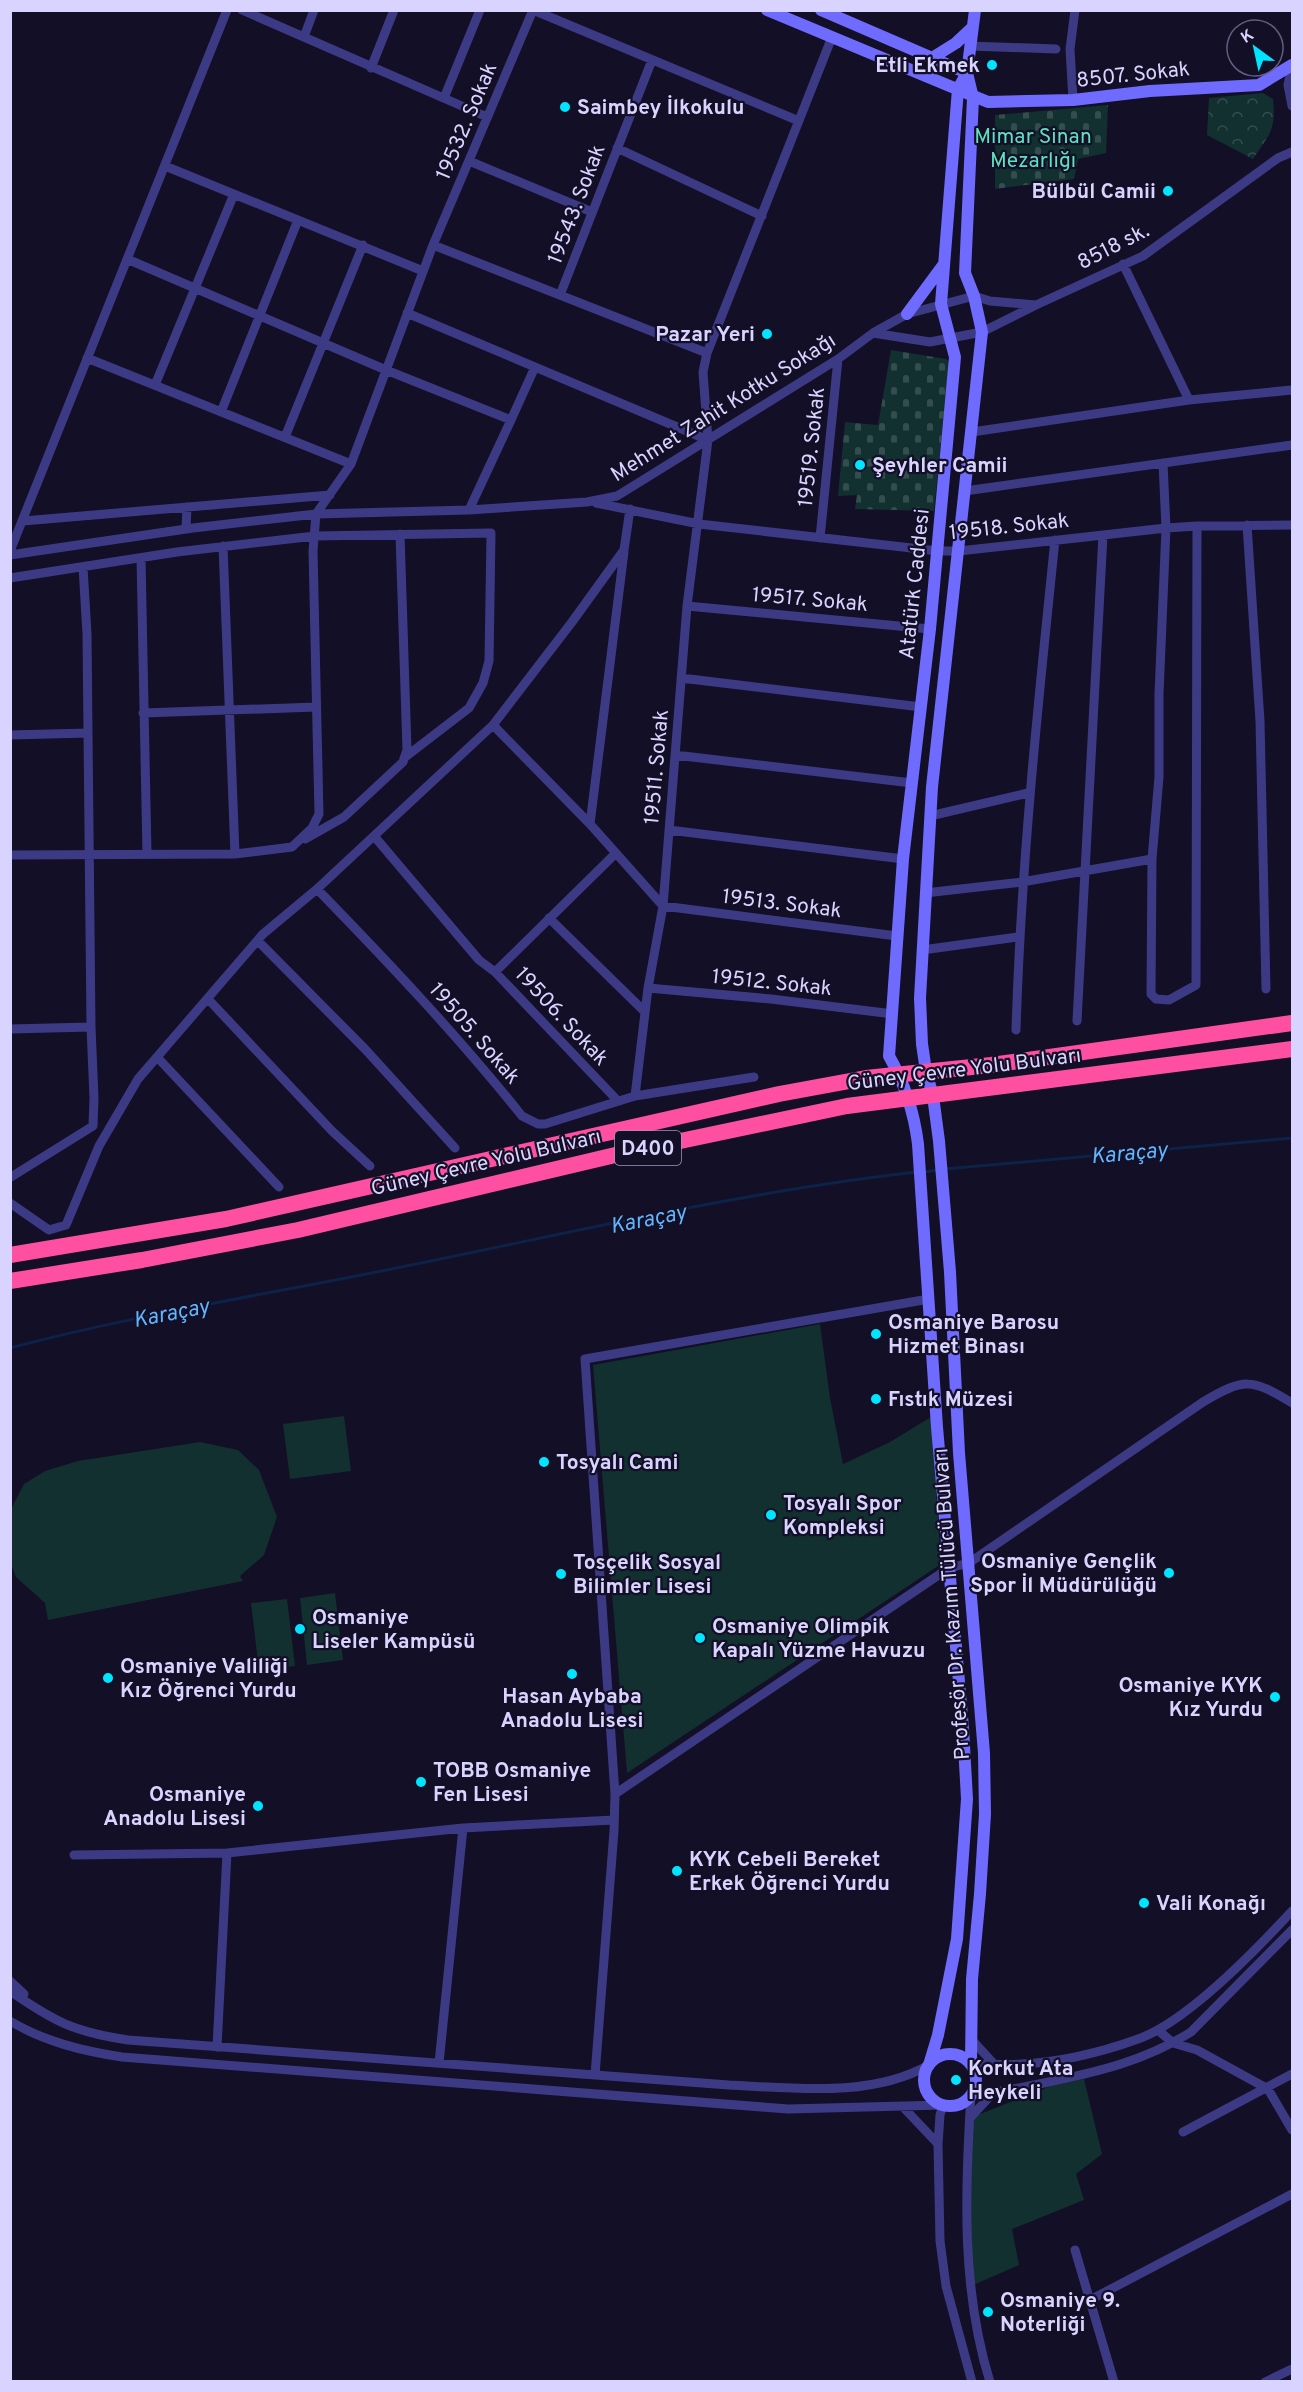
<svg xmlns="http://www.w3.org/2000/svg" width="1303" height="2392" font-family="Overpass,sans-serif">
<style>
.cemetery{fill:url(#cemetery-stones)}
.park{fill:url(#park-crowns)}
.pitch{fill:#12302f}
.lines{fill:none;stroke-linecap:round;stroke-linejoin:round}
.stream{stroke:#0c2248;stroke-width:3}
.street{stroke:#3d3a85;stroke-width:9}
.secondary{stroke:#6f6bff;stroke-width:12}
.highway{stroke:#ff4fa3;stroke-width:16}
.poi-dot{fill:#00e5ff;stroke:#130f26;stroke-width:2}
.labels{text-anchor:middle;stroke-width:4.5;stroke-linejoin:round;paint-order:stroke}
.shield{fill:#130f26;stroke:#9e99be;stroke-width:1.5}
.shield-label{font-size:20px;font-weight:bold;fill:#d9d4ff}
.poi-label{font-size:21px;font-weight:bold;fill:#d9d4ff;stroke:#130f26;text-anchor:start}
.street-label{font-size:21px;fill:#d9d4ff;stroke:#130f26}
.park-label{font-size:21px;fill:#5fe0c0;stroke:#130f26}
.water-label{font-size:22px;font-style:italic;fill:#62b6ff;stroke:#130f26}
</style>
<defs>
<pattern id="cemetery-stones" width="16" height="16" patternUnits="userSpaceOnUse" patternTransform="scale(1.5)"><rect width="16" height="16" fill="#12302f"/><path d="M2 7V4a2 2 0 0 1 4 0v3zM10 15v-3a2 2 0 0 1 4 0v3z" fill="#344d4e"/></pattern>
<pattern id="park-crowns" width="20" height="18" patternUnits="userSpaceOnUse" patternTransform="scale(1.5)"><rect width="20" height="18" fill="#12302f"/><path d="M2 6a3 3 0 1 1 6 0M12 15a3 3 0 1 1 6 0" fill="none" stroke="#344d4e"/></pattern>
</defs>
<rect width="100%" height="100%" fill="#130f26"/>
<path class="cemetery" d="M1108 105 1106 153 1078 159 1074 179 995 189V115Z
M891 350 946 359 949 362 934 511 855 509 857 495 838 496 845 422 878 425Z"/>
<path class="park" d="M1263 93 1273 99C1276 130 1270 134 1253 159L1207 135 1209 98Z"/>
<path class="pitch" d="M820 1324 830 1398 843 1464 890 1442 931 1417 941 1564 627 1773 593 1365Z
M344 1416 351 1471 290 1479 283 1424Z
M200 1442 238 1450 259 1470 277 1517 264 1555 240 1576 243 1581 48 1620 45 1603 16 1577 11 1564V1509L24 1484 45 1471 78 1461Z
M335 1593 343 1660 307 1665 300 1598Z
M287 1599 295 1666 259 1670 251 1603Z
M1084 2079 1102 2154 1076 2174 1084 2200 1012 2229 1019 2265 971 2286 970 2118 1051 2086Z"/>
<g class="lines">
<path class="stream" d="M945 1169 1292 1138
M924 1172 938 1170
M10 1348C142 1313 277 1293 411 1265 579 1231 747 1191 917 1172"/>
<path class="street" d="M242 10 487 117
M533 10 799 121
M304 37 314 10
M969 46 1056 49
M1292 66 1288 85 1292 106
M371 68 394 10
M444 98 480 10
M1073 100 1070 49 1075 10
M617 148 762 216
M469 161 592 212
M165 166 423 271
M433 245 707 353 703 372 708 440 687 606 663 906 648 988 635 1096
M127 259 386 370 511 420 535 367
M1123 264 1189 400
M560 295 652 60
M407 313 708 440
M873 333 930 342 982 332 1036 305 1143 256 1278 158 1292 152
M707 353 832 37
M87 358 351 464
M155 385 234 194
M221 412 298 220
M972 432 1189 400 1292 390
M285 437 363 245
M1163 463 1166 528 1159 694V777L1152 859 1151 994 1156 999 1169 1000 1196 985 1197 526
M965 491 1292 445
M596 503 699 524 938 551H959L1166 528 1197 526 1292 525
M469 510 511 420
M23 521 330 495
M1247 525 1260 721 1266 989
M186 529 187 507
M820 538 838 359
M223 546 235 854
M10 551 227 10
M10 555 193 528 316 514 469 510 587 502 617 496 630 488 838 359 873 333 907 314 974 296 990 301 1036 305
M141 558 147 854
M10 578 177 552 315 536 491 533 489 661 483 683 469 708 404 758
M687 606 930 629
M681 678 921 707
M143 713 316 707
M493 725 590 824 663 906 897 936
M10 735 88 733
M675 755 912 783
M930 816 1028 793
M590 824 624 552
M669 830 903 859
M374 836 479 960 495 972 617 1100
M305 839 344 817 403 762 407 750 400 534
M10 855 235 854 292 847 312 828 319 814 313 551 316 514 351 464 433 245 533 10
M317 889C389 963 458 1036 522 1116L538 1124H545L635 1096 754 1077
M925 893 1022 882 1152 859
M549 918 645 1012
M258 941 365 1049 455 1148
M922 950 1018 937
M495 972 616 853
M648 988 771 999 893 1014
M208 999 332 1131 370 1166
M1077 1021 1103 535
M10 1029 91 1027
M1016 1030C1021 866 1038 703 1055 540
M157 1057 279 1187
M11 1177 93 1126 94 1098 91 1027 87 634 83 567
M10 1203 49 1230 66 1225 99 1146 138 1079 263 934 317 889 493 725 572 622 624 550 630 509
M615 1794 949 1568 969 1563 1203 1402C1244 1378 1251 1378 1292 1403
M227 1853 463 1828 614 1820
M74 1855 227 1853 217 2047
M10 1981 24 1994
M10 1991C55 2022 74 2032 128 2040L729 2085C794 2088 871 2098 929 2065
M10 2021C45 2042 83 2051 122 2057L788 2109 943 2105 940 2115 938 2144 940 2241 946 2286 972 2382
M1158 2030 1173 2043 1197 2050 1268 2089 1292 2130
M972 2040 994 2064
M439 2063 463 1828
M971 2064C988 2064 1005 2065 1022 2064 1060 2062 1102 2052 1138 2039 1187 2022 1256 1950 1292 1911
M595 2075 614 1831 615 1794 585 1359 929 1299
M903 2107 938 2144
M970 2118 992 2094
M1183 2132 1292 2074
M1075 2250 1114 2382
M1090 2300 1292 2194
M990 2382C961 2289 965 2190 971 2095 996 2093 1020 2088 1044 2083 1097 2072 1145 2061 1191 2032L1292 1930
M1265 2382 1292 2369"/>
<path class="secondary" d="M767 10 988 102 1073 100 1150 91 1259 85 1292 65
M821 10 967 73
M932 58 956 43 972 28
M907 314 944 264
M924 2080a26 26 0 1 1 52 0a26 26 0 1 1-52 0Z
M971 2064 972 1979 980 1894 985 1814 984 1753 959 1453 950 1272 939 1141 933 1096 926 1071 922 1044 920 998 932 787 982 332 974 296 965 273 973 98 967 73 975 10
M929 2065 938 2035 957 1939 967 1799 963 1728 937 1427 918 1144C914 1112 905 1084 889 1056L903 859 930 629 955 357 941 304 958 89 967 73"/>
<path class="highway" d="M10 1255 226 1219 779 1094 866 1078 991 1065 1292 1023
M10 1281 142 1260 298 1230 628 1152 847 1106 1292 1049"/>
</g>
<g class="poi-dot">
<circle cx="992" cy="65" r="6"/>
<circle cx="565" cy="107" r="6"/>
<circle cx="1168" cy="191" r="6"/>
<circle cx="767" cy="334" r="6"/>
<circle cx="860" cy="465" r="6"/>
<circle cx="876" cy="1334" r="6"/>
<circle cx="876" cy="1399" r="6"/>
<circle cx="544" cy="1462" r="6"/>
<circle cx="771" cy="1515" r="6"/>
<circle cx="1169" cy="1573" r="6"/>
<circle cx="561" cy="1574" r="6"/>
<circle cx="300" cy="1629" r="6"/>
<circle cx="700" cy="1638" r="6"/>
<circle cx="572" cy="1674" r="6"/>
<circle cx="108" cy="1678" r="6"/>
<circle cx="1275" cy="1697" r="6"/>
<circle cx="421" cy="1782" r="6"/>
<circle cx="258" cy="1806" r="6"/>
<circle cx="677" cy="1871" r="6"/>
<circle cx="1144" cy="1903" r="6"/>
<circle cx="956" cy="2080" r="6"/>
<circle cx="988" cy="2312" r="6"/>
</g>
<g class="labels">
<rect class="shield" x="615" y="1131" width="66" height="34" rx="4.5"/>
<g class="shield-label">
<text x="648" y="1155">D400</text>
</g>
<g class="poi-label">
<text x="980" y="72" text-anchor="end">Etli Ekmek</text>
<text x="577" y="114">Saimbey İlkokulu</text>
<text x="1156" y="198" text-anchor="end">Bülbül Camii</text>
<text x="755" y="341" text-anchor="end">Pazar Yeri</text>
<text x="872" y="472">Şeyhler Camii</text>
<text x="888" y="1329">Osmaniye Barosu<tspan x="888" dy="24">Hizmet Binası</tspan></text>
<text x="888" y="1406">Fıstık Müzesi</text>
<text x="556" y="1469">Tosyalı Cami</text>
<text x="783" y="1510">Tosyalı Spor<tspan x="783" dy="24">Kompleksi</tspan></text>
<text x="1157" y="1568" text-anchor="end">Osmaniye Gençlik<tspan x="1157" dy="24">Spor İl Müdürülüğü</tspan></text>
<text x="573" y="1569">Tosçelik Sosyal<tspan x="573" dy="24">Bilimler Lisesi</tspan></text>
<text x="312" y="1624">Osmaniye<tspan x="312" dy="24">Liseler Kampüsü</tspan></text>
<text x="712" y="1633">Osmaniye Olimpik<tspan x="712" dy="24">Kapalı Yüzme Havuzu</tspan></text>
<text x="120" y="1673">Osmaniye Valiliği<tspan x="120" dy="24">Kız Öğrenci Yurdu</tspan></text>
<text x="1263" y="1692" text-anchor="end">Osmaniye KYK<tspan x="1263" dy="24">Kız Yurdu</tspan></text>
<text x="572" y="1703" text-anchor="middle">Hasan Aybaba<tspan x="572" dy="24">Anadolu Lisesi</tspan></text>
<text x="433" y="1777">TOBB Osmaniye<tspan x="433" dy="24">Fen Lisesi</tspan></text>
<text x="246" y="1801" text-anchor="end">Osmaniye<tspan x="246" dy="24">Anadolu Lisesi</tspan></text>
<text x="689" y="1866">KYK Cebeli Bereket<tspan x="689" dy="24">Erkek Öğrenci Yurdu</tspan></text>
<text x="1156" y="1910">Vali Konağı</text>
<text x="968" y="2075">Korkut Ata<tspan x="968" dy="24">Heykeli</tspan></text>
<text x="1000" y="2307">Osmaniye 9.<tspan x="1000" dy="24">Noterliği</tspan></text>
</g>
<g class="street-label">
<text transform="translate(1133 74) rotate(-6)" y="7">8507. Sokak</text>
<text transform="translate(466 121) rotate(-67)" y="7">19532. Sokak</text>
<text transform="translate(576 204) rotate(-69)" y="7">19543. Sokak</text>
<text transform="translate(1113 246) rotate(-27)" y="7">8518 sk.</text>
<text transform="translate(723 407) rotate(-32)" y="7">Mehmet Zahit Kotku Sokağı</text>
<text transform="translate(811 447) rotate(-84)" y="7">19519. Sokak</text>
<text transform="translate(1009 526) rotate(-6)" y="7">19518. Sokak</text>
<text transform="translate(914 584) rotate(-84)" y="7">Atatürk Caddesi</text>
<text transform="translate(810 599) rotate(5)" y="7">19517. Sokak</text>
<text transform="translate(656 767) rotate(-85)" y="7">19511. Sokak</text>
<text transform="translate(782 903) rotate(7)" y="7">19513. Sokak</text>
<text transform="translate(772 982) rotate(6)" y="7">19512. Sokak</text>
<text transform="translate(562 1016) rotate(47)" y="7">19506. Sokak</text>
<text transform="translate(475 1033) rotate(49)" y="7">19505. Sokak</text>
<text transform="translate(964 1069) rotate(-7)" y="7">Güney Çevre Yolu Bulvarı</text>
<text transform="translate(486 1162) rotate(-13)" y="7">Güney Çevre Yolu Bulvarı</text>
<text transform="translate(951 1604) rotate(-94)" y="7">Profesör Dr. Kazım Tülücü Bulvarı</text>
</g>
<g class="park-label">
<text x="1033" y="143">Mimar Sinan<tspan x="1033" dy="24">Mezarlığı</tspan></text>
</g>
<g class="water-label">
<text transform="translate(1129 1152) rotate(-5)" y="8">Karaçay</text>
<text transform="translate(648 1218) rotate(-11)" y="8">Karaçay</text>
<text transform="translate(171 1312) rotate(-11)" y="8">Karaçay</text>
</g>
</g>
<rect width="1303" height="2392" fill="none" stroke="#d9d4ff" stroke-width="24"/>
<g transform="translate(1255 48) rotate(327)"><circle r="28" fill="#130f26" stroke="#625e7d" stroke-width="1.5"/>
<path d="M0-4.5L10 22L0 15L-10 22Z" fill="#00e5ff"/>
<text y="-9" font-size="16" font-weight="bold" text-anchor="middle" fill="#d9d4ff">K</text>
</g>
</svg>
